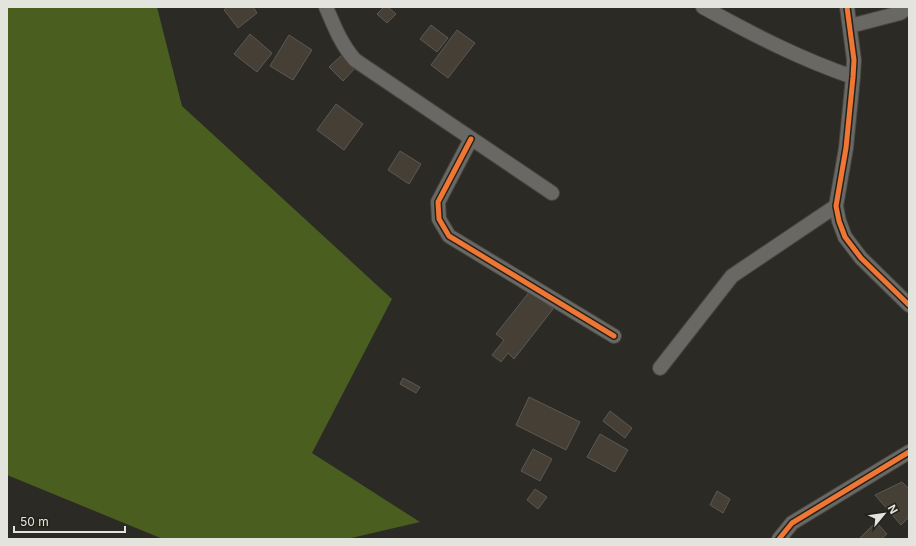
<svg xmlns="http://www.w3.org/2000/svg" width="916" height="546" font-family="Inter,sans-serif">
<style>
.forest{fill:#4a5e20}
.building{fill:#463f35;stroke:#5b5956}
.lines{fill:none;stroke-linecap:round;stroke-linejoin:round}
.street-casing{stroke:#464540;stroke-width:16}
.street{stroke:#696865;stroke-width:14}
.cycleway-casing{stroke:#232219;stroke-width:8}
.cycleway{stroke:#f07635;stroke-width:5}
</style>
<rect width="100%" height="100%" fill="#2b2a25"/>
<path class="forest" d="M7 7H157L182 106 392 299 312 453 420 522 347 539H163L7 475Z"/>
<path class="building" d="M227 7H253L257 13 238 28 224 10Z
M384 7H388L396 14 387 23 377 14Z
M431 25 448 38 437 52 420 39Z
M457 30 475 43 448 78 431 65Z
M250 34 272 53 257 72 234 54Z
M289 35 312 50 293 80 270 66Z
M344 53 357 66 343 81 329 67Z
M336 104 363 124 344 150 317 130Z
M400 151 421 164 409 184 388 170Z
M530 291 553 309 514 359 508 353 501 362 492 355 504 340 496 334Z
M403 378 420 387 416 393 400 384Z
M529 397 580 422 566 450 516 425Z
M610 411 632 428 625 438 603 421Z
M600 434 628 450 615 472 587 457Z
M533 449 552 459 540 481 521 471Z
M902 482 909 489V517L901 525 875 495Z
M535 489 547 497 538 509 527 500Z
M717 491 730 499 723 513 710 505Z
M876 522 887 534 881 539H859Z"/>
<g class="lines">
<defs>
<path id="street" d="M326 7C334 26 341 44 355 60L552 193
M703 7C752 34 800 59 853 77
M847 7 854 60 853 77 846 148 836 206 839 221 845 237 861 258 909 305
M850 26 900 13 909 7
M471 139 438 202 439 219 449 236 614 336
M660 368 732 276 836 206
M779 539 792 523 909 452"/>
</defs>
<use href="#street" class="street-casing"/>
<use href="#street" class="street"/>
<defs>
<path id="cycleway" d="M847 7 854 60 853 77 846 148 836 206 839 221 845 237 861 258 909 305
M471 139 438 202 439 219 449 236 614 336
M779 539 792 523 909 452"/>
</defs>
<use href="#cycleway" class="cycleway-casing"/>
<use href="#cycleway" class="cycleway"/>
</g>
<rect width="916" height="546" fill="none" stroke="#e4e4de" stroke-width="16"/>
<g transform="translate(884 514) rotate(61)" stroke="#232219" stroke-width="3" paint-order="stroke">
<path d="M0-3L7 15L0 10L-7 15Z" fill="#e4e4de"/>
<text y="-6" font-size="11" font-weight="bold" text-anchor="middle" fill="#e4e4de">N</text>
</g>
<path d="M14 526v6h111v-6" fill="none" stroke="#e4e4de" stroke-width="2"/>
<text x="20" y="526" font-size="12" fill="#e4e4de" stroke="#232219" stroke-width="3" paint-order="stroke">50 m</text>
</svg>
